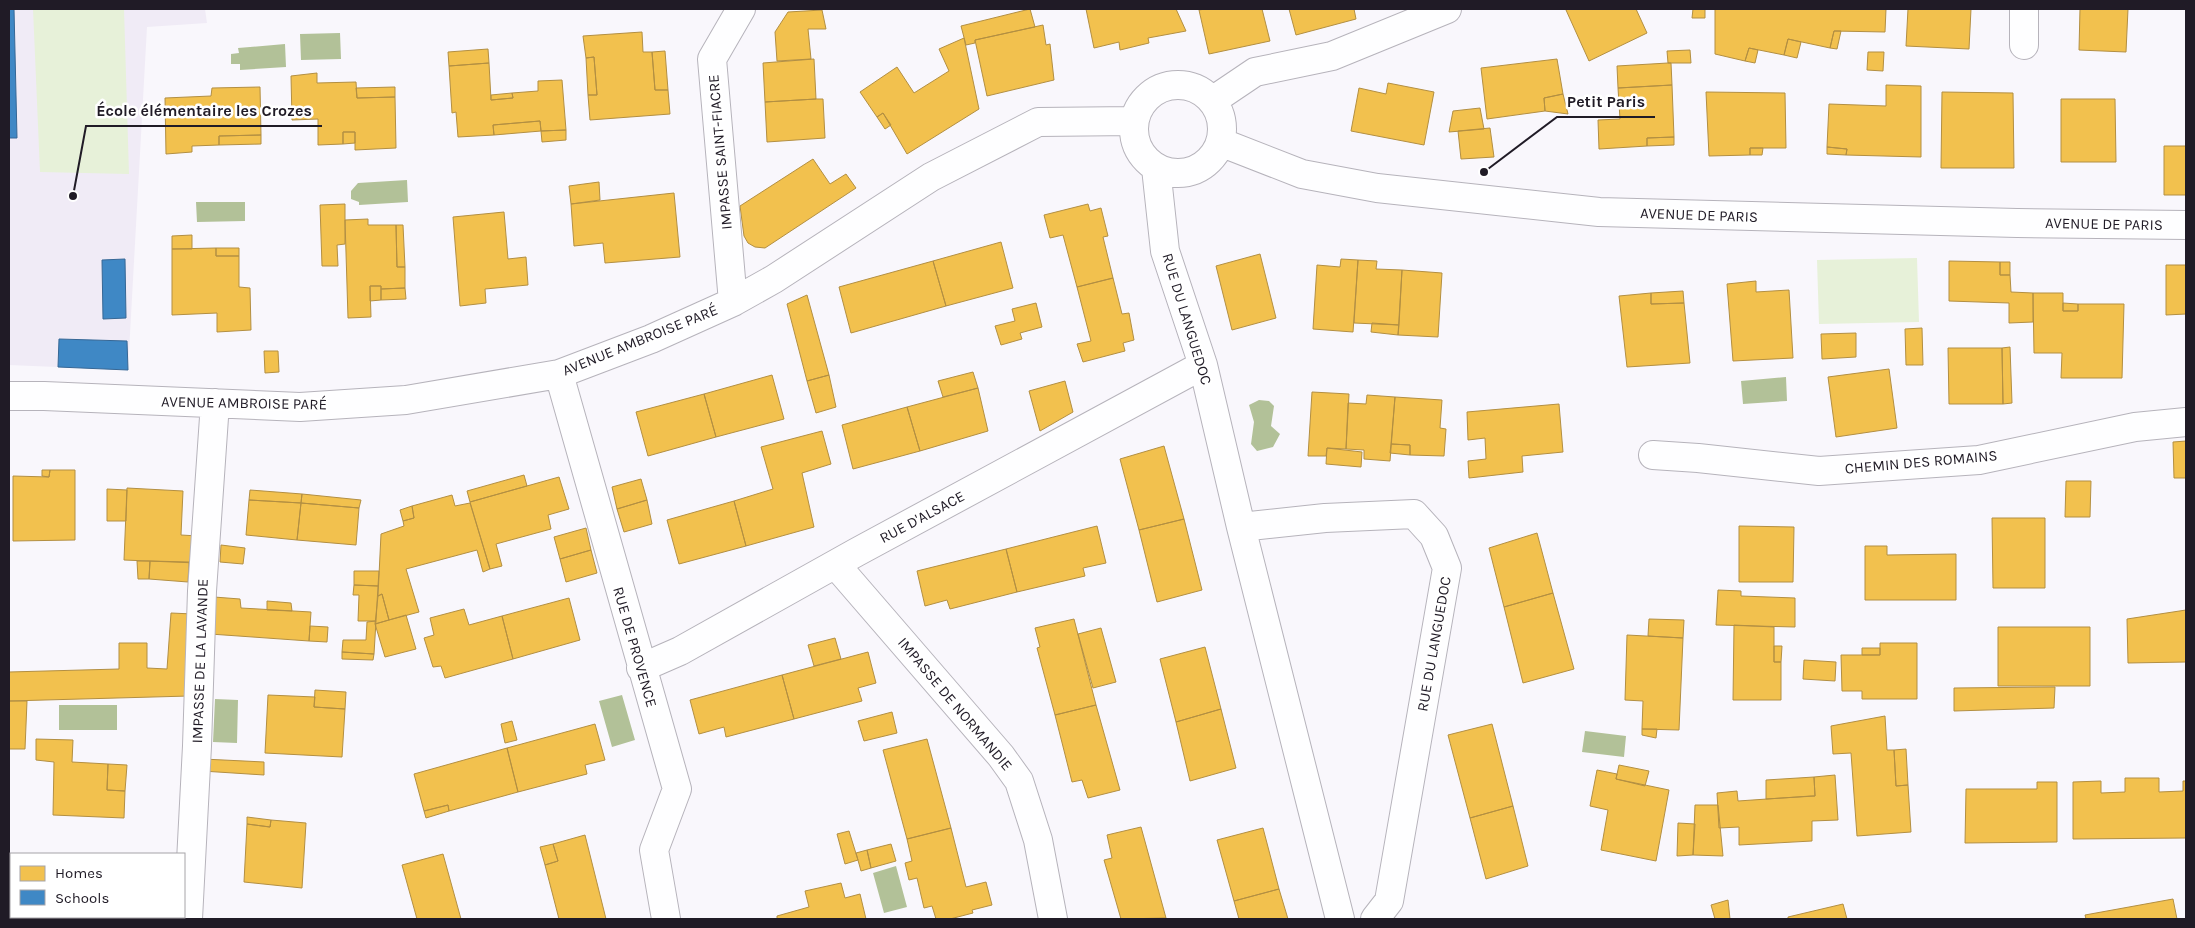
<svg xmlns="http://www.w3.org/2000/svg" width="2195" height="928" font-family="Karla,sans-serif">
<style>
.built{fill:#f0ebf6}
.green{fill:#e7f1d9}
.water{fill:#b2c198}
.homes{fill:#f2c14e;stroke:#b38f42}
.schools{fill:#3f88c5;stroke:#366795}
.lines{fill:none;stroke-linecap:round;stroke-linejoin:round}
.minor-casing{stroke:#b6b3bb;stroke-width:30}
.minor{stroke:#fefeff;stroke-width:28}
.labels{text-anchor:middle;stroke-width:5;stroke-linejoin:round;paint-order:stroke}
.street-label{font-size:15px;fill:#201b26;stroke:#fff}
.leader{fill:none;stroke:#201b26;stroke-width:2}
.callout-dot{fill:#201b26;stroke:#fff;stroke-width:2}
.callout-label{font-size:16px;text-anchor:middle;font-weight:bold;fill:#201b26;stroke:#fff;stroke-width:5;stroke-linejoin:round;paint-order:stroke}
</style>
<rect width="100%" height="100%" fill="#f9f7fc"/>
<path class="built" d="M9 9H205L207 23 147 27 128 370 9 365Z"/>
<path class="green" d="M33 9H124L129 174 40 172Z
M1917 258 1919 322 1819 324 1817 260Z"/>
<path class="water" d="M340 33 341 59 301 60 300 34Z
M285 44 286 67 240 70V64H231V54L239 53 238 48Z
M407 180 408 202 359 205V202L351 199V191L358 183Z
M196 202H245V221L197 222Z
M1786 377 1787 401 1743 404 1741 381Z
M1259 400 1269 401 1274 406 1271 426 1280 434 1273 447 1257 451 1251 444 1254 422 1249 405Z
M622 695 635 740 612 747 599 701Z
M215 699 238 700 237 743 213 742Z
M59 705H117V730H59Z
M1585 731 1626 736 1624 757 1582 752Z
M896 866 907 907 884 913 873 873Z"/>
<path class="homes" d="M1030 9 1035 27 975 40V43L966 45 961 26Z
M1086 9H1176L1186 31 1148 38 1149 43 1120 50 1119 42 1094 48Z
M1205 9H1262L1270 41 1209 54 1199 10Z
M1289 9H1354L1356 19 1296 35Z
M1568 9H1636L1647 33 1589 61 1566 10Z
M1693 9H1705V18H1692Z
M1715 9H1886L1885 32 1834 31 1830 48 1788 39 1784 55 1749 48 1745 61 1715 54Z
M1908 9H1971L1969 49 1906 46Z
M2080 9H2128L2126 52 2079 50Z
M822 10 826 29H808L811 59 777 61 775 32 788 12Z
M1043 25 1046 45 1050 44 1054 80 987 96 975 40Z
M1834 31H1841L1837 49 1830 48Z
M642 32 643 52H652L655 90H668L670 114 590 120 588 95H597L594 57 586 58 583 36Z
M964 38 979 109 907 154 883 113 877 117 860 92 897 67 914 93 949 71 939 49Z
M1788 39 1801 42 1797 58 1784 55Z
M1749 48 1758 50 1755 63 1745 61Z
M488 49 489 63 449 66 448 52Z
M1690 50 1691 63H1668L1667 51Z
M665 51 668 90H655L652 52Z
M1868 52H1884L1883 71 1867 70Z
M594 57 597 95H588L586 58Z
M814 59 816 99 765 102 763 63Z
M1557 59 1563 94 1544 98 1545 111 1487 119 1481 68Z
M489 63 491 100 513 98 512 93 538 91V81L562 80 566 130 541 131 540 121 493 125 494 135 458 137 456 112 452 113 449 66Z
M1668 63H1671L1672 85 1618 88 1617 66Z
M317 73V83L356 82 357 98 395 97 396 148 355 150V132H343V144L318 145V119L292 120 291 76Z
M1388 83 1434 92 1424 145 1351 131 1359 88 1386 94Z
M1672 85 1674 137 1647 138V146L1599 149 1598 120 1620 119 1618 88Z
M1886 85 1921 86V157L1846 155 1847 149 1827 147 1829 104 1886 106Z
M260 87 261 135 219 136V145L192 146V152L166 154 165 98 211 96 212 88Z
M395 87V97L357 98 356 88Z
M1706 92 1785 93 1786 148H1750V155L1709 156Z
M1942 92 2013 93 2014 168H1941Z
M512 93 513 98 491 100V95Z
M1563 94 1568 114 1545 111 1544 98Z
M816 99H823L825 138 767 142 765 102Z
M2061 99H2115L2116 162H2061Z
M1480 108 1484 129 1449 132 1453 111Z
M883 113 891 125 885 129 877 117Z
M540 121 541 131 494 135 493 125Z
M1490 128 1494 157 1461 159 1458 131Z
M566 130V140L542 142 541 131Z
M343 132H355V143L343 144Z
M261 135V144L219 145V136Z
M1674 137V145L1647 146V138Z
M2164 146H2186V195H2164Z
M1827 147 1847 149 1846 155 1827 154Z
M1750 148H1763L1762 155H1750Z
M813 159 830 184 846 174 856 188 765 248 755 247 748 243 744 236 740 206Z
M599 182 600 200 571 204 569 186Z
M674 193 680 257 605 263 603 243 574 246 571 204Z
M345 204V244L337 245 338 266H322L320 205Z
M1088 204 1090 211 1101 208 1108 236 1103 237 1113 278 1077 287 1063 235 1050 238 1044 215Z
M504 212 508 259 526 257 528 285 485 289 486 303 460 306 453 217Z
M368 219V225H396L397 267H405V288L381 289V286H370L371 317 348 318 345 220Z
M396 225H403L405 267H397Z
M192 235V249H172V236Z
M1001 242 1013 288 946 306 933 261Z
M216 248V256H239V287L250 288 251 330 217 332V313L172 315V249Z
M216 248H239V256H216Z
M1260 254 1276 318 1232 330 1216 266Z
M1341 259 1358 260 1353 332 1313 329 1317 265 1340 267Z
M1358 260 1377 261 1376 269 1402 270 1399 325 1354 323Z
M933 261 946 306 851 333 839 287Z
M1949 261 2000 262V275H2010L2011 292 2033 293V322L2009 323V303L1949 301Z
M2000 262H2010V275H2000Z
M2166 265H2186V314L2166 315Z
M1402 270 1442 273 1438 337 1398 335Z
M1113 278 1122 314 1129 313 1134 340 1123 343 1125 351 1083 362 1077 344 1091 341 1077 287Z
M1756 281V292L1789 290 1793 358 1733 361 1727 284Z
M370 286H381V300L370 301Z
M405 288 406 299 381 300V289Z
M1683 291 1684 303 1651 304V293Z
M1651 293V304L1684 303 1690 363 1627 367 1619 296Z
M2033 293H2063V311H2078V304H2124L2122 378H2061L2062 353H2034Z
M807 295 829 375 807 381 787 304Z
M1036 303 1042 327 1020 333 1022 339 1001 345 995 326 1015 321 1012 309Z
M2063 303 2078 304V311H2063Z
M1372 323 1399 325 1398 335 1371 332Z
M1922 328 1923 365H1906L1905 329Z
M1856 333V357L1822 359 1821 334Z
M2010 347 2012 403 2003 404 2002 348Z
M1948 348H2002L2003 404H1949Z
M264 351H278L279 372 265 373Z
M1889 369 1897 428 1836 437 1828 377Z
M973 372 978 388 943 397 938 381Z
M772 375 784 419 716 437 704 394Z
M829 375 836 407 816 413 807 381Z
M1065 381 1073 412 1040 431 1029 391Z
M978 388 988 431 920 451 907 407Z
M1312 392 1349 394 1346 449 1327 448 1326 456H1308Z
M704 394 716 437 648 456 636 412Z
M1367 395 1395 397 1390 461 1364 459V450L1346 449 1348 403 1366 404Z
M1395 397 1442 400 1440 428 1446 429 1444 456 1410 455V445L1391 444Z
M1559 404 1563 452 1522 456 1523 472 1469 478 1468 461 1486 459 1485 438 1468 440 1467 412Z
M907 407 920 451 853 469 842 425Z
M822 431 831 464 802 473 814 527 746 546 734 501 773 489 761 447Z
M2186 441V478H2174L2173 442Z
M1391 444 1410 445V455L1390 453Z
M1164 446 1184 519 1139 530 1120 459Z
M1327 448 1362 452 1361 467 1326 464Z
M42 470H50L49 477 42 476Z
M50 470H75V540L13 541V476L49 477Z
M524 475 527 486 470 502 467 491Z
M559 477 569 509 548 515 551 529 496 544 502 566 490 569 470 502Z
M641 479 647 500 617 509 612 487Z
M2066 481H2091L2090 517H2065Z
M127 488 183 491 181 535 198 536 197 563 124 560Z
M107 489 127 490 126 521H107Z
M250 490 302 494 301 503 249 500Z
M302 494 361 500 359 508 301 503Z
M452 495 455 506 470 503 490 569 483 572 477 550 406 569 419 612 389 620 382 594 378 596 381 534 404 526 403 521 414 518 412 506Z
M249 500 301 503 297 540 246 535Z
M647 500 652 524 624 532 617 509Z
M734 501 746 546 679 564 667 520Z
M301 503 359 508 356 545 297 540Z
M412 506 414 518 403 521 400 510Z
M1992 518H2045V588H1993Z
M1184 519 1202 590 1157 602 1139 530Z
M1097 526 1106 563 1083 568 1085 576 1017 592 1006 549Z
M1739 526 1794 527 1793 582H1739Z
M586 528 591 550 560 559 554 537Z
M1537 533 1553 593 1504 607 1489 548Z
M221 545 245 548 243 564 220 562Z
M1865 546H1887V555L1956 554V600H1865Z
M1006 549 1017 592 950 609 947 600 925 606 917 571Z
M591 550 597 573 566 582 560 559Z
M137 561H150L149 579H138Z
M150 561 189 562 188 582 149 579Z
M354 571H379L378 586 354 585Z
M354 585 378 586 376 621H358L359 595H353Z
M1718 590 1741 591V596L1795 598V627L1716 625Z
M1553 593 1574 669 1523 683 1504 607Z
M382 594 389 620 375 624 378 596Z
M214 597 240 599 241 608 311 612 309 641 210 634Z
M569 598 580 640 513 659 502 616Z
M267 601 291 603 292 611 267 610Z
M464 609 469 625 502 616 513 659 445 678 441 666 433 667 424 638 434 635 430 618Z
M2186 610V662L2128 663 2127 619Z
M171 613 193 614 189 696 9 701V672L119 669V643H147V668L167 669Z
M406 615 416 649 385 657 375 624Z
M1074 619 1096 705 1055 715 1037 648 1040 647 1035 628Z
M1649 619 1684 620 1683 638 1648 636Z
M376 621 374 654 342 652 343 640H366L367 622Z
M1734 625 1774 627V662H1781V700H1733Z
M310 626 328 627 327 642 309 641Z
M1998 627H2090V686H1998Z
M1101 628 1116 682 1093 688 1078 634Z
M1627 635 1683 638 1679 730 1642 729 1643 701 1625 700Z
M835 638 841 659 814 666 808 645Z
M1880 643H1917V699H1862V691H1842L1841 655H1880Z
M1774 646H1782L1781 662H1774Z
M1205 647 1221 709 1176 722 1160 659Z
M1862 648H1880V655H1862Z
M342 652 374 654 373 660 342 659Z
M868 652 876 683 858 688 862 701 794 719 782 675Z
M1804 660 1836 662 1835 681 1803 679Z
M782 675 794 719 726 737 724 727 699 734 690 700Z
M2055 687 2054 708 1954 711V688Z
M315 690 346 692 345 709 314 707Z
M268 695 315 697 314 707 345 709 342 757 265 753Z
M9 701H27L25 749H9Z
M1096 705 1120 790 1088 798 1082 780 1072 782 1055 715Z
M1221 709 1236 768 1190 781 1176 722Z
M892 712 897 733 864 741 858 721Z
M1885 716 1887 750H1894L1896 786 1908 785 1911 832 1857 836 1851 753 1833 754 1831 726Z
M512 721 517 740 505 743 501 724Z
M595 724 605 760 585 765 587 774 518 792 507 748Z
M1492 724 1513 806 1470 818 1448 735Z
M1642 729H1657L1656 738 1642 735Z
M36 739 73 740 72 762 108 764 107 790 125 791 124 818 53 815 54 762 36 760Z
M927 739 951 828 907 839 883 750Z
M507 748 518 792 449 811 448 805 424 811 414 774Z
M1906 749 1908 785 1896 786 1894 750Z
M203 759 264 762V775L202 771Z
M108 764 127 765 125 791 107 790Z
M1619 765 1649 771 1645 786 1616 779Z
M1597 770 1617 774 1616 779 1669 790 1656 861 1601 850 1608 810 1590 806Z
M1835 775 1838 820 1812 821V841L1739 845V827L1719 828 1717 793 1737 791 1738 801 1811 796H1815L1814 777Z
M1814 777 1815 796 1766 799V780Z
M2125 778H2159V792L2183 791V781H2186V838L2073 839V782L2101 781V793L2125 792Z
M2037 782H2057V842L1965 843 1966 789H2037Z
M448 805 449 811 426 818 424 811Z
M1695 805H1718L1723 856 1693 855Z
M1513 806 1528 866 1486 879 1470 818Z
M247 817 271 820 270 827 247 824Z
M271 820 306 823 302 888 244 882 247 824 270 827Z
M1678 823 1695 824 1693 855 1677 856Z
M1141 827 1166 918 1121 919 1104 860 1112 858 1107 835Z
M951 828 966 887 986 882 992 905 972 910 973 913 950 919H936L932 906 924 908 917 878 909 880 905 863 912 861 907 839Z
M1263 828 1279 889 1234 901 1217 840Z
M849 831 858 860 845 864 837 834Z
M585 835 606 919H559L545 865 558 861 553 844Z
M553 844 558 861 545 865 540 847Z
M891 844 896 861 871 868 867 850Z
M867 850 871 868 861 871 856 853Z
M443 854 461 919H417L402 865Z
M10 880 11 913 9 914V881Z
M841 883 845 898 860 894 866 919H777V916L809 907 805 891Z
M1279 889 1288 919H1239L1234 901Z
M2173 899 2177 919H2086L2085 915Z
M1728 900 1730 919H1715L1711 905Z
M1843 904 1847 919H1788V917Z
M12 917H136V919H12Z"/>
<path class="schools" d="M9 9H14L17 138H9Z
M125 259 126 318 103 319 102 260Z
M59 339 127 341 128 370 58 367Z"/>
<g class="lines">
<defs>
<path id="minor" d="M2024 45V9
M1134 129a44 44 0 1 1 88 0a44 44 0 1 1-88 0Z
M1212 101 1255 72 1332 56 1447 9
M1220 142 1302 174 1377 188 1599 212 2017 223 2186 225
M1156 168 1165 251 1203 365 1241 527 1340 919
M733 302 712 59 741 9
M559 374 677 789 654 850 666 919
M9 396H44L300 407 406 400 559 374 651 339 733 302 774 279 931 177 1038 122 1134 121
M1653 455 1698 458 1819 471 1979 460 2135 427 2186 422
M1241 527 1325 518 1414 514 1434 536 1447 568 1389 901 1375 919
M836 565 1001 756 1019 781 1038 840 1053 919
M641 668 680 651 857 552 1203 365
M188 919 197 746 202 591 215 403"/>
</defs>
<use href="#minor" class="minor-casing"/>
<use href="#minor" class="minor"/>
</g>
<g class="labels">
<g class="street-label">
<text transform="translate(720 152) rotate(-95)" y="5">IMPASSE SAINT-FIACRE</text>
<text transform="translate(1699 215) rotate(2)" y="5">AVENUE DE PARIS</text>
<text transform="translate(2104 224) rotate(1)" y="5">AVENUE DE PARIS</text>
<text transform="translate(1187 319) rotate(73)" y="5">RUE DU LANGUEDOC</text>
<text transform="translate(640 340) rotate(-22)" y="5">AVENUE AMBROISE PARÉ</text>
<text transform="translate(244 403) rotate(1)" y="5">AVENUE AMBROISE PARÉ</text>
<text transform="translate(1921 462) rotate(-5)" y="5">CHEMIN DES ROMAINS</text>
<text transform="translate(922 517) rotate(-28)" y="5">RUE D'ALSACE</text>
<text transform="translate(1434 644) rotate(-80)" y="5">RUE DU LANGUEDOC</text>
<text transform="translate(635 647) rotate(74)" y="5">RUE DE PROVENCE</text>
<text transform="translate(200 661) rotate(-88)" y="5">IMPASSE DE LA LAVANDE</text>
<text transform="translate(955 704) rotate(50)" y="5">IMPASSE DE NORMANDIE</text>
</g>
</g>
<path class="leader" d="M1484 172L1557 117H1655M73 196L86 126H322"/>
<g class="callout-dot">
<circle cx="1484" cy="172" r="5"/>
<circle cx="73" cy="196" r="5"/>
</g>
<g class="callout-label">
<text x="1606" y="107">Petit Paris</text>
<text x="204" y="116">École élémentaire les Crozes</text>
</g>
<rect width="2195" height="928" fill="none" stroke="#201b26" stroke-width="20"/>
<rect x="10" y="853" width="175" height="65" fill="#ffffff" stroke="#a6a4a8"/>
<rect x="20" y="866" width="25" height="15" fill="#f2c14e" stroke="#a6a4a8"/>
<text x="55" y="878" font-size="15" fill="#201b26">Homes</text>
<rect x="20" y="890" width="25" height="15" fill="#3f88c5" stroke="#a6a4a8"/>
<text x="55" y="903" font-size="15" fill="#201b26">Schools</text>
</svg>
